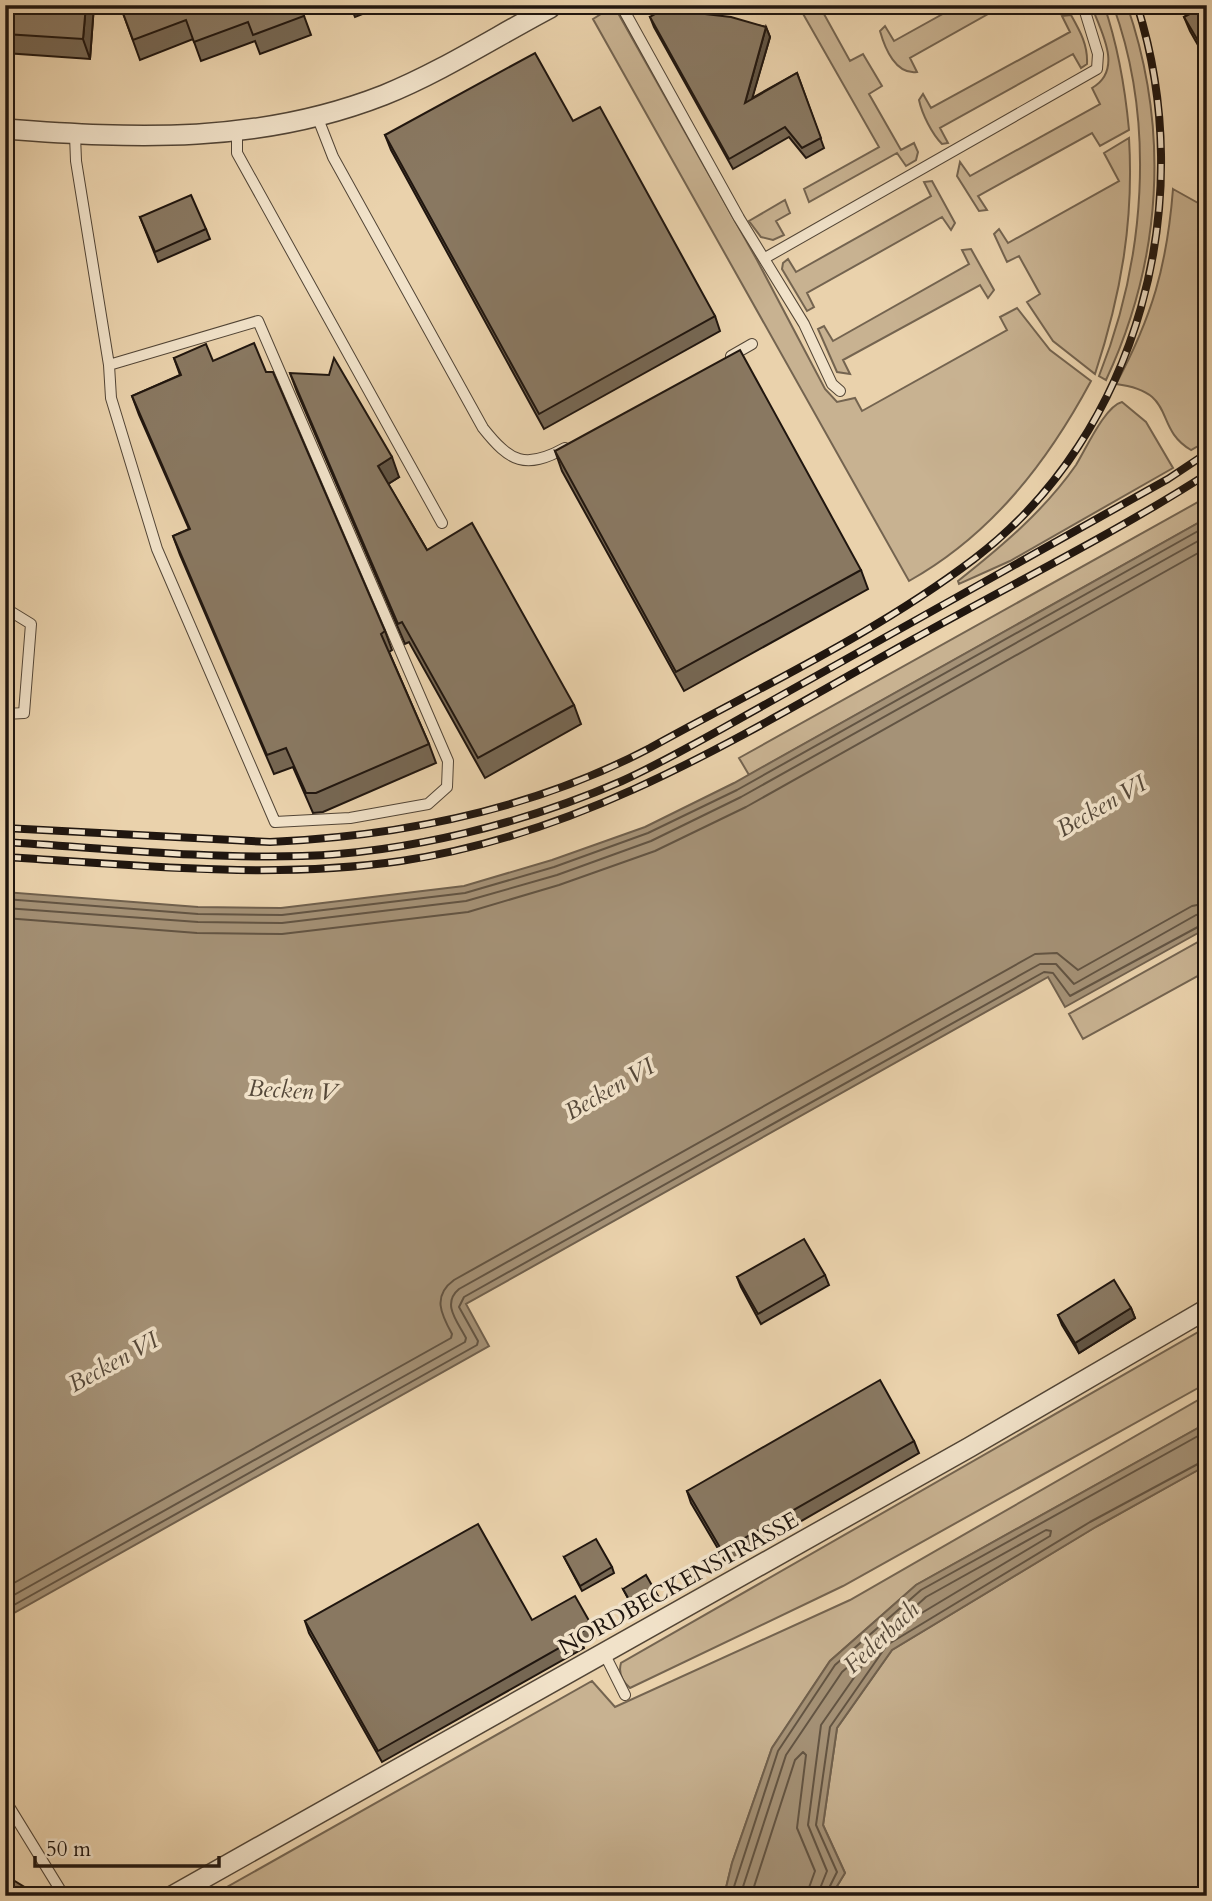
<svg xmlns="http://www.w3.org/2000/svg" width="1212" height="1901" font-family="Cardo,serif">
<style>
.green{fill:#c8b291;stroke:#746450;stroke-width:2}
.water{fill:#a59277;stroke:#70604d;stroke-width:2}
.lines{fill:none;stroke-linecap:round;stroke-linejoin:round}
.shore{stroke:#625443;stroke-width:2}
.lane-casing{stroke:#524536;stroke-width:12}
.street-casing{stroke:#524536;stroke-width:22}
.lane{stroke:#f1e2c9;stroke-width:10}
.street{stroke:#f1e2c9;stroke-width:19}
.rail-casing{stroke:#20160f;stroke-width:8}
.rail{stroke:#f1e2c9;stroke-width:5;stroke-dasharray:16;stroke-linecap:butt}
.wall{fill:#766753;stroke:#20160f;stroke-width:2}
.shaded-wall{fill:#605444;stroke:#20160f;stroke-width:2}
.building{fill:#897861;stroke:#20160f;stroke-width:2}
.labels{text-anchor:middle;stroke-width:7;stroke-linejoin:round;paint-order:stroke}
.street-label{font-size:23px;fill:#20160f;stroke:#f1e2c9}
.water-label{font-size:24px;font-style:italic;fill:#554839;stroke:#f1e2c9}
</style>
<rect width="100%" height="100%" fill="#ead2ac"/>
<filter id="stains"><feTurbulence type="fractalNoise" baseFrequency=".00286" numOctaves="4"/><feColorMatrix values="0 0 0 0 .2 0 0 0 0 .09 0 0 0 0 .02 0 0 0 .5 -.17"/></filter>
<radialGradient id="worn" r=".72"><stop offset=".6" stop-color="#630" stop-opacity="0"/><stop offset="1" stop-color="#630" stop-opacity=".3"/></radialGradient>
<path class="green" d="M798 5H819L850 61 863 54 882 86 869 94 901 150 914 143 918 152 916 160 906 166 897 153 809 202 804 189 879 147Z
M959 5H1004L910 58 917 72C896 75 885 49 880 31L885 26 894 41Z
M1091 5H1104C1118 46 1125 87 1129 130L1100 146 1092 133 978 196 987 210 979 211 957 176 960 162 970 176 1100 104 1092 88C1124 70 1101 31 1091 5Z
M1113 5H1127C1170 130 1162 260 1106 380L1099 376C1145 261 1156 123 1113 5Z
M614 6 757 260 825 389 837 402 855 398 862 411 1007 330 1000 317 1017 308 1050 350 1091 381C1047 463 991 535 909 581L593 19Z
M1071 15C1080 31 1088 45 1087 64L1081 68 1073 54 940 128 948 143 942 144C932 134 922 114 919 100L923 94 931 108 1070 32 1062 16Z
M1129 138C1134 221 1121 295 1095 374L1053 341 1027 302 1040 294 1019 256 1007 262 994 234 999 229 1008 243 1119 181 1104 153Z
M932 181 955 223 951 230 942 217 807 293 814 307 807 311 782 269 783 263 788 259 796 272 931 196 924 182Z
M1173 189 1207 208V441L1191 450C1152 427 1179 392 1116 384 1152 317 1167 266 1173 189Z
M785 200 790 213 776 221 784 235 773 240 761 237 749 221Z
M971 249 994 290 988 298 980 285 843 360 850 374 837 372 818 329 824 326 833 341 969 264 962 250Z
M1122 402 1146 422 1173 468 1010 561 959 584 958 581C1001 547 1044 511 1076 465 1086 449 1105 406 1122 402Z
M1207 497V518L749 775 739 758Z
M1207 937V971L1083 1039 1069 1014Z
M1207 1327V1383L843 1586 630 1688C622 1681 618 1673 621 1663Z
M1207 1395V1423L916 1585 830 1661 772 1748 732 1863 724 1896H211L592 1681 615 1707 850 1600Z
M1207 1465V1896H831L845 1873 823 1825 837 1728 892 1650 1094 1528Z"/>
<path class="water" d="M1207 518V928L1065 1007 1048 977 466 1304 489 1346 5 1618V892L198 907 281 908 464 886 552 860 645 827 734 783Z
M1207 1423V1465L1094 1528 892 1650 837 1728 823 1825 845 1873 831 1896H724L732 1863 772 1748 830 1661 916 1585Z"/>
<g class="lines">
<path class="shore" d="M5 899 198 914 282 915 465 893 554 867 648 833 737 790 1207 526
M5 908 198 922 282 923 466 901 557 875 651 841 741 797 1207 536
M5 918 197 933 282 934 468 912 559 885 655 851 746 807 1207 548
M1046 1530 1051 1531 1050 1536 910 1620 905 1619 906 1615 926 1597Z
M5 1588 451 1338 452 1334C441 1314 432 1296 454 1280L1035 954 1057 953 1078 970 1192 906 1207 903
M5 1600 465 1342 466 1338C458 1322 441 1304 459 1289L1040 964H1056L1074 984 1196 915 1207 913
M5 1610 477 1345 478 1341 459 1307 464 1297 1044 972 1053 973 1070 996 1207 922
M731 1896 778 1751 835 1665 921 1590 1207 1431
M740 1896 786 1755 842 1672 864 1653 867 1659 821 1725 808 1825 827 1871 817 1896
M751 1896 795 1760 803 1752 806 1755 797 1828 815 1871 806 1896
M825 1896 837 1872 816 1825 830 1727 887 1645 1090 1522 1207 1459"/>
<defs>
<path id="lane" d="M621 5 739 218 804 324 832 384 840 391
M317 116 333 157 483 428C510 462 525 470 565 448
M237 132V153L442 523
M75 135 76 161 109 365 111 398 157 549 275 822 350 818 428 804 447 787 448 761 258 321 109 365
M765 258 1097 69 1098 54 1083 5
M731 356 752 344
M5 425V450
M5 608 31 624 24 713 5 714
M604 1653 625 1695
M5 1800 64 1896"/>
<path id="street" d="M5 129C136 139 259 144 384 95 441 72 495 37 550 8L548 5
M172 1896 970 1447 1207 1309"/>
</defs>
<use href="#lane" class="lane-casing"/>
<use href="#street" class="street-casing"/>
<use href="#lane" class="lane"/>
<use href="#street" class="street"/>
<defs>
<path id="rail" d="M5 828 270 842C402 836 532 810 650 748 758 688 875 634 974 559 1140 433 1199 199 1137 5
M5 842C104 848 204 859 302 856 406 853 526 823 622 781 657 765 691 746 725 727L1168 479 1207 453
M5 857C138 865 268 880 401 861 590 833 749 731 912 640 1010 585 1112 535 1207 474"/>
</defs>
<use href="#rail" class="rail-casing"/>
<use href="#rail" class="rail"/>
</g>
<path class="wall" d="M5 5H94L90 59 5 53Z
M120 5H300L311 35 260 54 255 41 201 61 193 39 140 60Z
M350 5H385L355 17Z
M1195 5H1207V61L1190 31 1184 17 1197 10Z
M697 13 766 27 770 37 752 98 797 73 824 148 806 158 789 137 733 169 654 27 650 17Z
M573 121 715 316 720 331 544 429 391 150 385 135Z
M140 217 206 229 210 239 158 262Z
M174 358 213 361 385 631 392 650 389 652 429 744 436 763 323 812 313 813 293 767 274 774 180 555 173 536 189 529 139 415 132 396 180 375Z
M290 373 399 477 388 484 427 550 574 705 581 724 485 778 409 642 405 644 297 392Z
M555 451 861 570 868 589 684 691 562 471Z
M825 1275 829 1285 761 1324 741 1287 737 1277Z
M1131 1308 1135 1318 1079 1353 1062 1325 1058 1315Z
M914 1441 919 1453 727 1564 691 1503 687 1491Z
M564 1557 612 1567 614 1573 582 1591Z
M623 1589 658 1596 660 1601 637 1615Z
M532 1620 592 1626 596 1638 583 1645 584 1648 382 1762 309 1633 305 1621Z"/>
<path class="shaded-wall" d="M86 5H94L90 59 83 39Z
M766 27 770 37 748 113 745 103Z
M392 457 399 477 385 486 378 466Z
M1131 1308 1135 1318 1079 1353 1075 1343Z"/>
<path class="building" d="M5 5H86L83 39 5 34Z
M120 5H300L304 16 253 35 248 22 194 42 186 20 133 40Z
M671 5H693L697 13 731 17 766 27 745 103 797 73 821 138 802 148 785 127 729 159 650 17Z
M1197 5H1207V56L1184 17 1199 9Z
M535 53 573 121 600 107 715 316 539 414 385 135Z
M191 195 206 229 155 252 140 217Z
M254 343 266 372H273L385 631 381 634 429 744 316 793H306L286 748 267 755 173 536 190 529 132 396 181 375 174 358 206 344 213 361Z
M740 350 861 570 676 672 555 451Z
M334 358 392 457 378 466 427 550 472 523 574 705 478 758 402 622 398 624 290 373 329 375Z
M804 1239 825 1275 758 1314 737 1277Z
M1114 1280 1131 1308 1075 1343 1058 1315Z
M880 1380 914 1441 722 1551 687 1491Z
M478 1524 532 1620 575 1596 592 1626 578 1634 580 1636 378 1751 305 1621Z
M596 1539 612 1567 580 1586 564 1557Z
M646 1575 658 1596 635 1610 623 1589Z
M5 1880H13L26 1888 29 1896H5Z"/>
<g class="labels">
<g class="street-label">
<text transform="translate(678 1583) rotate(-29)" y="8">NORDBECKENSTRASSE</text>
</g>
<g class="water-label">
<text transform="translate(1101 806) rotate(-30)" y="8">Becken VI</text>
<text transform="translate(609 1089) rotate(-30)" y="8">Becken VI</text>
<text transform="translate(293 1090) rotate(3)" y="8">Becken V</text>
<text transform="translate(113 1362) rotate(-29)" y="8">Becken VI</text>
<text transform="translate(881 1637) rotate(-43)" y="8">Federbach</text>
</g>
</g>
<rect width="1212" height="1901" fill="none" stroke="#ead2ac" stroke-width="28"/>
<rect x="7" y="7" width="1198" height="1887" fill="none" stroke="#20160f" stroke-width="3.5"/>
<rect x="14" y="14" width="1184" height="1873" fill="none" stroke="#20160f" stroke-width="2"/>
<path d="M35 1856v10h184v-10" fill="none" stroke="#20160f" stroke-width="3.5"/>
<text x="46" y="1856" font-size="21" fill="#20160f" stroke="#f1e2c9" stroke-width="5" paint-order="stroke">50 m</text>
<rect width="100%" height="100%" filter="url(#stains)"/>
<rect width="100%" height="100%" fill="url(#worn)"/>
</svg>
